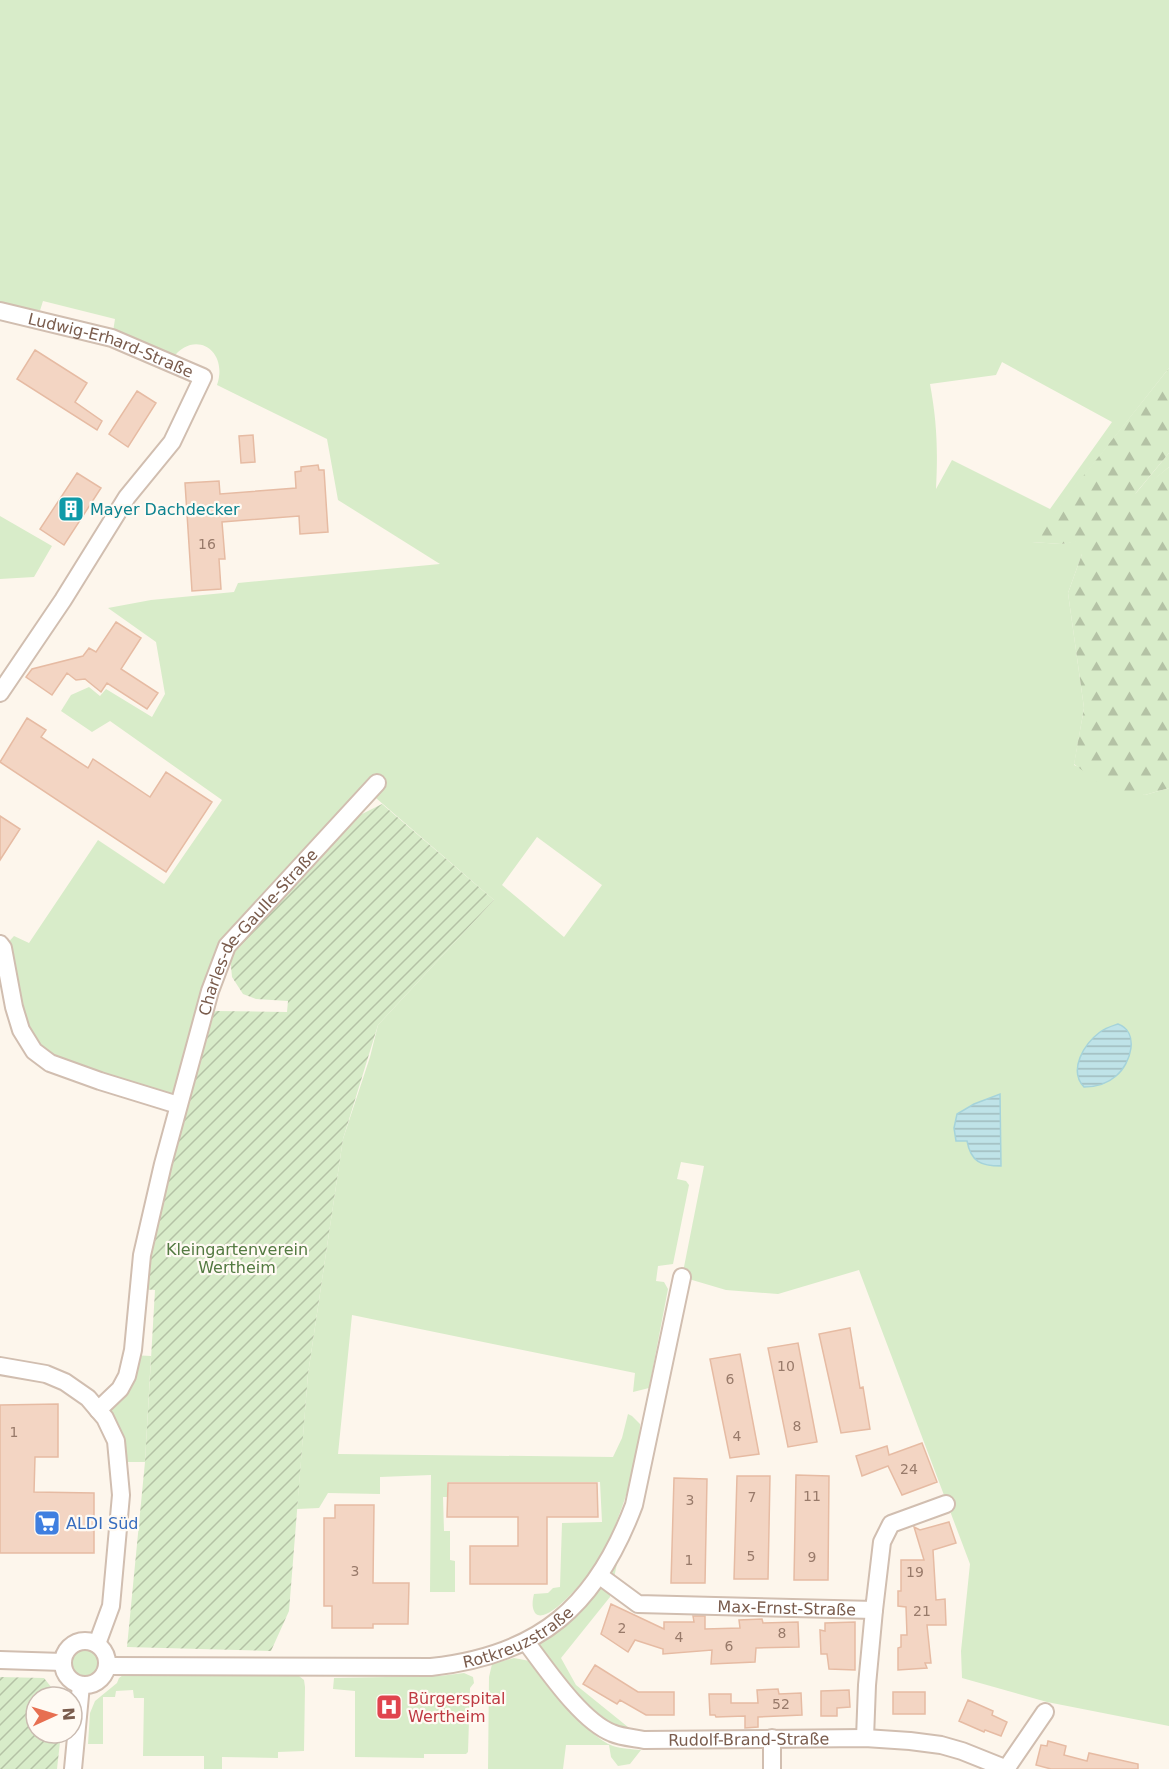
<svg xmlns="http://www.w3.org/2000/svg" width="1169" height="1769" font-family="'DejaVu Sans',sans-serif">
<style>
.green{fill:#d8ecc9;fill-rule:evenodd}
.forest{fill:url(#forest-firs)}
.garden{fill:url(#garden-furrows)}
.water{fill:url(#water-rules);stroke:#a5d3da;stroke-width:1.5}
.building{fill:#f3d5c3;stroke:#e6bba3;stroke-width:1.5}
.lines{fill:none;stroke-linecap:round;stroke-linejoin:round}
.street-casing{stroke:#d1beb0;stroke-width:20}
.street{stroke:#fff;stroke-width:16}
.labels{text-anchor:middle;stroke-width:4.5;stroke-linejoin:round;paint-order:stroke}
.number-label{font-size:14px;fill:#987a6a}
.street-label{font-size:16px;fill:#7a5c4d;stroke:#fffaf3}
.culture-label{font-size:16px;fill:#0d838f;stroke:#fffaf3;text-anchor:start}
.park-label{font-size:16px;fill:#537a41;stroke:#fffaf3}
.shop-label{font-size:16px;fill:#366cbe;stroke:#fffaf3;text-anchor:start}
.health-label{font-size:16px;fill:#be3a42;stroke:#fffaf3;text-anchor:start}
</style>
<defs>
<pattern id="forest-firs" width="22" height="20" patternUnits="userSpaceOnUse" patternTransform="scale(1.5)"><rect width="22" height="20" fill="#d8ecc9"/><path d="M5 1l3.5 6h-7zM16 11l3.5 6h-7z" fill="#b4c2a5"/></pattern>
<pattern id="garden-furrows" width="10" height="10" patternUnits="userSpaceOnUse" patternTransform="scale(1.5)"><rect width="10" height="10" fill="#d8ecc9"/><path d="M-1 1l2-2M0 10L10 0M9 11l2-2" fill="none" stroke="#b4c2a5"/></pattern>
<pattern id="water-rules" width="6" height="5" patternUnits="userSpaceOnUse" patternTransform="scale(1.5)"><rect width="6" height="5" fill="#bfe3e8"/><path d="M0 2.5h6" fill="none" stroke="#a0bbbe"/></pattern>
</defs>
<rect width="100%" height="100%" fill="#fdf6ec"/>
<path class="green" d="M0 0H1169V368L1032 542 1061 544 1082 540V554L1068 593 1084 708 1074 765 1145 795 1169 788V1726L1047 1702 962 1678 961 1651 970 1564 859 1270 778 1294 726 1290 682 1277 704 1166 681 1162 677 1179 686 1181 689 1185 673 1264 658 1266 656 1281 664 1282 668 1289 649 1388 633 1392 635 1373 352 1315 338 1454 613 1457 622 1438 628 1414 632 1416 640 1424C640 1459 622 1513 607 1544 602 1554 597 1564 590 1572 585 1580 539 1635 533 1608 532 1604 533 1598 534 1594L548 1593 553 1588 560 1587 562 1523 602 1522 600 1482H447V1497H443L444 1531H450V1560L455 1561V1592H430L431 1475 380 1477V1494L328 1493 319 1508 297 1509 308 1374 343 1139 370 1057 378 1025 494 900 369 792 227 946 180 1100 34 1051 3 948 14 936 29 943 98 840 164 884 222 800 110 721 92 732 61 711 71 695 89 687 100 696 106 689 152 717 165 694 156 642 108 608 151 600 234 592 238 583 440 564 338 500 327 439 217 385C229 350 194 328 172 359L112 338 115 319 43 301 37 320 0 311ZM1002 362 1112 422 1050 509 952 460 936 489C938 450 937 422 930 384L996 375ZM537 837 602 885 564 937 502 885Z
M1169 453V467L1132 498Z
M0 516 52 546 34 577 0 579Z
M132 1355 151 1356 145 1462H119L105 1418Z
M623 1535 610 1597 561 1658 576 1685 644 1740 611 1733 526 1642 565 1614Z
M72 1662a14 14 0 1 1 28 0a14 14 0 1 1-28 0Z
M514 1658 535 1662C550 1686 586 1736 613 1746 622 1749 632 1749 641 1750L630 1764 618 1766 611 1757 609 1745H566L563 1769H488L489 1677 492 1664Z
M134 1671 299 1676 304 1680 305 1687 304 1751 278 1752V1758L222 1757V1769H204V1756H143L144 1698H134L133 1690 116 1691 115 1697H103V1744H88L90 1713 95 1701 117 1683 119 1678 126 1673Z
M464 1673 473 1677 474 1683 470 1688 468 1752 466 1754H424V1758L355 1757V1691L333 1689 334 1678 440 1676Z"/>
<path class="forest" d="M1169 368V453L1135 494 1169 467V788L1145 795 1104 787 1074 764 1084 708 1068 593 1082 554V541L1061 544 1031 542Z"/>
<path class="garden" d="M382 804 494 900 378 1025 343 1139 308 1374 289 1611 271 1651 127 1647 145 1462 155 1290 142 1289 151 1239 209 1016 216 1011 287 1012 288 1001 256 999 243 994 232 977 230 956 236 943 358 816Z
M0 1677 44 1678 59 1697H36V1733H61L57 1769H0Z"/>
<path class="water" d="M1118 1024C1140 1032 1131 1064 1116 1076 1107 1084 1096 1087 1084 1087 1068 1070 1084 1044 1100 1032 1105 1028 1112 1026 1118 1024Z
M1000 1094 1001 1166C981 1166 971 1162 967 1141H956L954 1128 957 1114 974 1104Z"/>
<path class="building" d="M35 350 87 383 75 402 102 421 97 430 17 379Z
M137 391 156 403 128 447 109 434Z
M253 435 255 462 241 463 239 436Z
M318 465 319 470H324L328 532 300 534 299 516 222 522 225 559H219L221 589 192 591 185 483 219 481 220 494 296 488 295 472 301 471V467Z
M77 473 101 488 64 545 40 529Z
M116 622 141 638 121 669 158 693 147 709 107 683 101 692 85 679 76 680 67 673 52 695 26 677 32 669 83 656 89 648 96 652Z
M27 718 46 730 41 737 88 768 93 759 150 797 166 772 212 802 166 872 0 762Z
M0 816 20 829 0 860Z
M850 1328 860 1388 863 1387 870 1429 841 1433 819 1334Z
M798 1343 817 1442 788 1447 768 1348Z
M740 1354 759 1454 730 1458 710 1359Z
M58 1404V1457H35L34 1492 94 1493V1553H0V1405Z
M922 1443 937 1482 902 1495 888 1466 862 1476 856 1456 887 1446 889 1455Z
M796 1475 829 1476 828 1580H794Z
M737 1476H770L768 1579H734Z
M674 1478 707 1479 705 1583H671Z
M448 1483H597L598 1517H547V1584H470V1546H518V1517H447Z
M335 1505H374L373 1583H409L408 1624H373V1628H332V1606H324V1518H335Z
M949 1522 956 1543 933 1550 936 1600 945 1599 946 1625H927L931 1663H925L927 1668 898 1670V1648L901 1647V1635H907L906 1607 898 1606V1591H901V1560H924L914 1527 920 1530Z
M611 1604 664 1629V1622H694L693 1616H705V1629L740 1628 739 1620 762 1619 763 1623 798 1622 799 1647 756 1648 755 1662 711 1664 712 1650 663 1654V1649L635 1640 628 1652 601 1634Z
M855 1622V1670L829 1669 827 1654H821L820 1630 825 1631V1623Z
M595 1665 638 1692H674V1715H646L620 1700 617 1704 583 1684Z
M778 1689 779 1694 801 1693 802 1715 758 1717V1727L745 1728V1716L716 1717 715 1715H710L709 1694H731V1703H758L757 1690Z
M849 1690 850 1707 837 1708V1716H821V1691Z
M893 1692H925V1714H893Z
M968 1700 993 1711 992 1715 1007 1722 1001 1736 985 1730 984 1732 959 1721Z
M1048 1741 1066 1746 1064 1755 1087 1761 1089 1753 1138 1764V1769H1051L1036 1765 1041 1745 1047 1746Z"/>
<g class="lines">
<defs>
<g id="street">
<path id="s1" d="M0 311 112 338 203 377 172 442 127 497 63 600 0 693"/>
<path d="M0 944 3 948 14 1007 21 1030 34 1051 50 1063 100 1081 178 1105"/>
<path d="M0 1366 46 1374 65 1382 88 1398 105 1418 116 1441 121 1495 111 1606 97 1644"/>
<path id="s2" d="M98 1410 120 1389 127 1376 133 1350 142 1255 163 1164 210 991 227 946 377 783"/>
<path id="s3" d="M600 1576 638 1604 874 1610 882 1542 891 1524 946 1504"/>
<circle cx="85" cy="1663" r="22"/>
<path id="s4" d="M526 1642C546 1668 581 1721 612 1733 621 1737 634 1738 644 1740L865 1738 910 1741 941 1745 962 1751 1007 1769"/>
<path d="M0 1660 63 1662"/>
<path id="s5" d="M108 1666 431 1667C540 1655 596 1606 634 1505L682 1277"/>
<path d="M772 1738V1769"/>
<path d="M865 1738 867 1685 874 1610"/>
<path d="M73 1769 81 1685"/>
<path d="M1006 1769 1045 1712"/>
</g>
</defs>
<use href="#street" class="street-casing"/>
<use href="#street" class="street"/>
</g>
<defs>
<symbol id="building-square" viewBox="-11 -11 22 22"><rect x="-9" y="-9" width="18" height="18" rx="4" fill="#0f9aa8" stroke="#fffaf3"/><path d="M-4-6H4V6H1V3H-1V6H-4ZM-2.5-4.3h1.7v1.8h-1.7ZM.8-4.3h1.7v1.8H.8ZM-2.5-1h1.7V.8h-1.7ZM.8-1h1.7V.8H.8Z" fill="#fff"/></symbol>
<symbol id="supermarket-square" viewBox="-11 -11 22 22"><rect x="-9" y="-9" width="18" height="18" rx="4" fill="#3f7fe0" stroke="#fffaf3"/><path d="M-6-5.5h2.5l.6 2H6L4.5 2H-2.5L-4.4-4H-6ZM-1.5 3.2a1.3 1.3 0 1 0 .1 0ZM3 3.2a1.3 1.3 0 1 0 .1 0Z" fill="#fff"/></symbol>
<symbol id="hospital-square" viewBox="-11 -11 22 22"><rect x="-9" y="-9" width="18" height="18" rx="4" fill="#e0444e" stroke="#fffaf3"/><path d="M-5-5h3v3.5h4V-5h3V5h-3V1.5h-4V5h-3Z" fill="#fff"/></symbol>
</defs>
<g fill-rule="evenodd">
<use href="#building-square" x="56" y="494" width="30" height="30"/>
<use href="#supermarket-square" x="32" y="1508" width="30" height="30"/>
<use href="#hospital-square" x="374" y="1692" width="30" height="30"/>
</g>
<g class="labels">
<g class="number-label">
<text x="207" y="549">16</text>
<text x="786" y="1371">10</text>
<text x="730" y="1384">6</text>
<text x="797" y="1431">8</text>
<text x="14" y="1437">1</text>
<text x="737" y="1441">4</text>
<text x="909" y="1474">24</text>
<text x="812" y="1501">11</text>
<text x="752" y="1502">7</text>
<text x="690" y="1505">3</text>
<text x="751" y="1561">5</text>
<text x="812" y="1562">9</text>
<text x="689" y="1565">1</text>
<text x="355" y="1576">3</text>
<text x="915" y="1577">19</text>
<text x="922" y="1616">21</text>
<text x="622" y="1633">2</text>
<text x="782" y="1638">8</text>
<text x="679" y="1642">4</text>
<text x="729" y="1651">6</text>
<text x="781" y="1709">52</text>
</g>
<g class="street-label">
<text dy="6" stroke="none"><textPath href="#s1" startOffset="116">Ludwig-Erhard-Straße</textPath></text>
<text dy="6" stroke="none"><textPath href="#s2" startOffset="516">Charles-de-Gaulle-Straße</textPath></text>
<text dy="6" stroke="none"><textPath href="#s3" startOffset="196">Max-Ernst-Straße</textPath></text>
<text dy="6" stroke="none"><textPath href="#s5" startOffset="416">Rotkreuzstraße</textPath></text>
<text dy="6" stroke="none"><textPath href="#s4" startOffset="264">Rudolf-Brand-Straße</textPath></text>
</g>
<g class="culture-label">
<text x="90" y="515">Mayer Dachdecker</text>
</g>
<g class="park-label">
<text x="237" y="1255">Kleingartenverein<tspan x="237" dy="18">Wertheim</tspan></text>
</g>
<g class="shop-label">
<text x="66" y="1529">ALDI Süd</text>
</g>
<g class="health-label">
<text x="408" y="1704">Bürgerspital<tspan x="408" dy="18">Wertheim</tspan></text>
</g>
</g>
<g transform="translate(54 1715) rotate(86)"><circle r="28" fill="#fffaf3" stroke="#cabbb1" stroke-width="1.5"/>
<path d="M0-4.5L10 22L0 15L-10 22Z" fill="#e76f51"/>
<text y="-9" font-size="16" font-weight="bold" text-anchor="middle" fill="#7a5c4d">N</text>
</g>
</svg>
